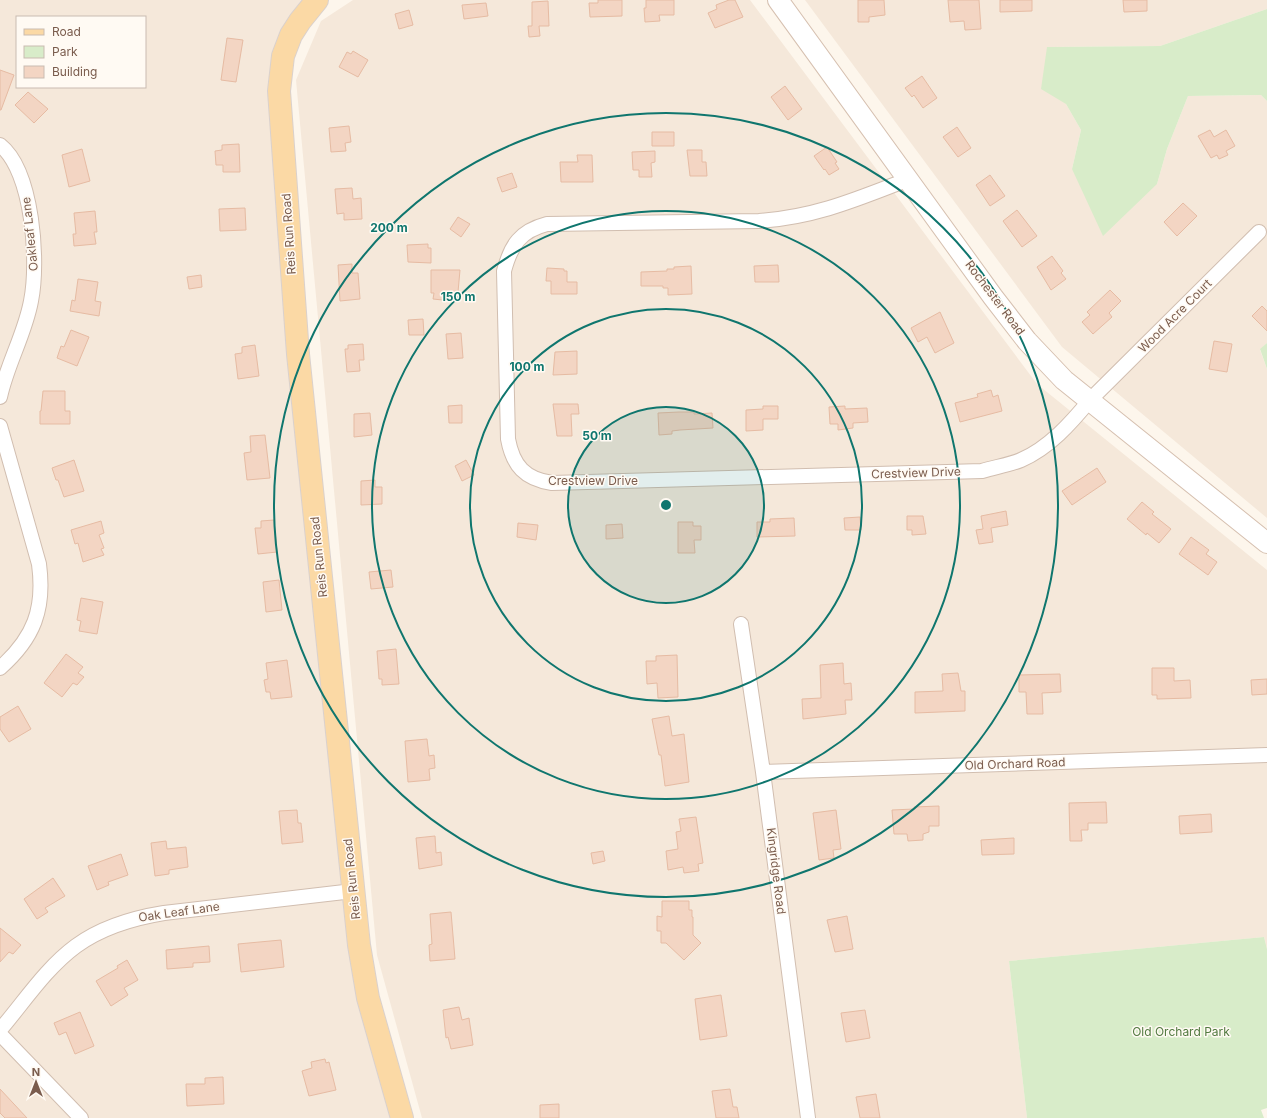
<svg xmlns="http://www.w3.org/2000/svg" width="1267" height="1118" font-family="Inter,sans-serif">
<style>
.residential{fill:#f5e8da;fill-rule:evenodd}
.green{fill:#d8ecc9}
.building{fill:#f3d5c3;stroke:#e6bba3}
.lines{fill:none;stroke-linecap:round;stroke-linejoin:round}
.street-casing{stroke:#d1beb0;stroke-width:16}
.secondary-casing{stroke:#d6c0b0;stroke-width:22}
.primary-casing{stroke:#dad1cd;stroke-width:24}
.street{stroke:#fff;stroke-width:14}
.secondary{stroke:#fff;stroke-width:20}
.primary{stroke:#fbd9a5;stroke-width:22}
.ring{fill:none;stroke:#0f766e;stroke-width:2}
.labels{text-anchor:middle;stroke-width:3;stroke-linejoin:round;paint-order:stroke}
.street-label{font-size:12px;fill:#7a5c4d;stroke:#fffaf3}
.park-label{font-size:12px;fill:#537a41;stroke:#fffaf3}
.centre{fill:#0f766e;stroke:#fffaf3;stroke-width:2}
.ring-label{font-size:12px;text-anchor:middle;font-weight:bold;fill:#0f766e;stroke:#fffaf3;stroke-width:3;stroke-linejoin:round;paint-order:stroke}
</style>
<rect width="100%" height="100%" fill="#fdf6ec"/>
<path class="residential" d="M0 0H307L271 84 274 188 339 861 353 977 393 1118H0ZM17 17H145V87H17Z
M353 0H750L1037 384 1267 570V949L1264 937 1009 961 1027 1118H422L377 955 296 80 321 21Z
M805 0H1267V9L1160 46 1047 47 1066 104 1081 130 1072 169 1157 184 1167 149 1188 96 1261 95 1267 101V343L1260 350 1267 369V518L1062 347Z"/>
<path class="green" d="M1267 9V101L1261 95 1188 96 1167 149 1157 184 1103 236 1072 169 1081 130 1066 104 1041 89 1047 47 1160 46Z
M1267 343V369L1260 349Z
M1264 937 1267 949V1108L1261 1110 1264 1118H1027L1009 961Z"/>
<path class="building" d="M598 0H622V16L590 17 589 3H598Z
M646 0H674V15H659L660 21 645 22 644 8H646Z
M729 0H735L743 17 715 28 708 13 717 9 716 5Z
M858 0H884L885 15 869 17V22H858Z
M948 0H979L981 29 965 30 964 21 950 22Z
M1000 0H1032V11L1000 12Z
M1123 0H1147V11L1124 12Z
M548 1 549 26H539L540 36 529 37 528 26H532V2Z
M486 3 488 16 464 19 462 5Z
M409 10 413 25 399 29 395 14Z
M227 38 243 40 236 82 221 80Z
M353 51 368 60 358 77 339 67 347 52 351 54Z
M0 70 14 75 1 110H0Z
M922 76 937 98 923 108 914 95 912 97 905 88Z
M785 86 802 109 788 120 771 97Z
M28 92 48 109 34 123 15 105Z
M349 126 351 142 345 143 346 151 331 152 329 128Z
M957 127 971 148 958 157 943 137Z
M1210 130 1214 137 1226 130 1235 146 1226 151 1228 155 1219 159 1217 155 1211 158 1198 136Z
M652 132H674V146H652Z
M239 144 240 172H223V165H216L215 151 222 150V145Z
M827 147 837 162 835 163 839 169 829 175 825 169 824 170 814 156Z
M82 149 90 181 69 187 62 155Z
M687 150H702V162H706L707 176H690Z
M655 151V162L651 163 652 177H639V170H633L632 152Z
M577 155H592L593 182H561L560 162H578Z
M512 173 517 187 502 192 497 178Z
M990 175 1005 196 990 206 976 185Z
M352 188 353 199 361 198 362 219 344 220V213L337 214 335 189Z
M1183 203 1197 216 1177 236 1164 222Z
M245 208 246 230 220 231 219 209Z
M1017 210 1037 236 1022 247 1003 221Z
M95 211 97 232H94L96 244 74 246 73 234H76L74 213Z
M458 217 470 224 461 237 450 229Z
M428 244V248H431V263L408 262 407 245Z
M1052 256 1063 271 1061 273 1066 279 1051 290 1037 267Z
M352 264V273H358L360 299 340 301 338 265Z
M778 265 779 282H755L754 266Z
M691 266 692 294 668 295V288H663V286H641V272L667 271V269H674V267Z
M547 268 564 269V271H567V282H577V294H551V281H546Z
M431 270H460L458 292H452V301L433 299 434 293H431Z
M201 275 202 287 189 289 187 277Z
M78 279 98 282 95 301 101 302 99 316 70 311 72 300 75 301Z
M1110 290 1121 301 1109 313 1112 317 1093 334 1082 322 1090 315 1087 312Z
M1262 306 1267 311V331L1252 316Z
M940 312 954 343 935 353 927 337 918 342 911 328Z
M423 319 424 335H409L408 320Z
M71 330 89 337 77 366 57 358 61 346 64 347Z
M461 333 463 358 448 359 446 334Z
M1214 341 1232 344 1227 372 1209 369Z
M363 344 364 360H359L360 371 347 372 345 349H348V345Z
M255 345 259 376 238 379 235 354 242 353V347Z
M577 351V374L553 375 555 352Z
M991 390 993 397 998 395 1002 411 960 422 955 403 978 397 977 394Z
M43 391H65V411H70V424H40V411H41Z
M553 404H578L579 414H571L572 436H557Z
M462 405V423H449L448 406Z
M763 406H778V419H763V430L746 431V410L763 409Z
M845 406V409L867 408 868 422 853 423V428L838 430V424H830L829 407Z
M679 412H694V414L712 413 713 428 680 430 672 431V434L659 435 658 413Z
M370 413 372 435 354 437V414Z
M265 435 270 478 247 480 244 453 251 452 250 436Z
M74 460 84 491 64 497 58 480H56L52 468Z
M466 460 474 475 462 481 455 466Z
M1097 468 1106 482 1072 505 1062 491Z
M375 480V487H382V504L361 505V481Z
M1142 502 1154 512 1152 514 1171 529 1159 543 1147 533 1146 535 1127 519Z
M1006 511 1008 525 991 528 993 542 979 544 976 530 983 529 981 516Z
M907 516H923L926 534 912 535V530H907Z
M860 517 861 530H845L844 518Z
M794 518 795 536 757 537V522H770V519Z
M274 520 277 552 258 554 255 528H261V521Z
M101 521 104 533 99 535 104 548 101 549 104 555 83 562 78 543 75 544 71 530Z
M678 522H693V526H701V540H694L695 553H678Z
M518 523 538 525 536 540 517 537Z
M622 524 623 538 606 539V525Z
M1191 537 1209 550 1206 554 1217 562 1208 575 1179 554Z
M391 570 393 587 371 589 369 572Z
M279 580 282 610 266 612 263 582Z
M81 598 103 602 97 634 79 631 81 621 77 620Z
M396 649 399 684 382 685V679H379L377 651Z
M66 654 83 667 78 673 84 677 77 685 73 683 62 697 44 683Z
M677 655 678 697 658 698 657 683 647 684 646 661H656V656Z
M287 660 292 697 271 699 270 692H266L264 680 268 679 266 663Z
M843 663 844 684 851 683 852 700H845L846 714 803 719 802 699 821 698 820 665Z
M1152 668H1174V681L1190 680 1191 698 1157 699V695H1152Z
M958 673 961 691H965V711L915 713V692L943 691 942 674Z
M1060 674 1061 692 1042 693 1043 714H1027L1026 692H1019V675Z
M1267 679V694L1252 695 1251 680Z
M18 706 31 729 9 742 0 729V717Z
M669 716 672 736 684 734 689 782 665 786 661 755H659L652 719Z
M427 739 429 756 434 755 435 768 429 769 430 780 408 782 405 741Z
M1106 802 1107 823H1088V830H1081L1082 841H1070L1069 803Z
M939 806V826H929V832L923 834V840L908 841 907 834H894L892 810 914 809V807Z
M297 810 298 823H301L303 842 282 844 279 811Z
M836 810 841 849 833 850 834 858 819 860 813 813Z
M1211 814 1212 832 1180 834 1179 816Z
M696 817 703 863 698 864 699 871 684 873 683 867 668 870 666 851 678 849 676 832 681 831 679 819Z
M435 836 436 853 441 852 442 865 419 869 416 838Z
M1014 838V854L982 855 981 840Z
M166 841 167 849 186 847 188 867 169 870V874L155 876 151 843Z
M603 851 605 861 593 864 591 853Z
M121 854 128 875 108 882 109 885 97 890 88 866Z
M53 878 65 896 45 908 48 912 37 919 24 899Z
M662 901H689V910H692V917H693V935L701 943 684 960 666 943H661V931H657V916L662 917Z
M451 912 455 959 430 961 429 945 432 944 430 914Z
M847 916 853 949 835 952 827 920Z
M0 928 21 945 13 954 9 952 0 962Z
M281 940 284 967 241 972 238 944Z
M209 946 210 962 193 963V967L167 969 166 950Z
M127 960 138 980 124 988 128 995 111 1006 96 981 118 968 117 966Z
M721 995 727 1036 700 1040 695 999Z
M459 1007 462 1020 469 1018 473 1045 451 1049 448 1037 446 1038 443 1010Z
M865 1010 870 1038 846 1042 841 1013Z
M80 1012 94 1046 75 1054 66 1032 59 1035 54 1023Z
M325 1059 326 1063 329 1062 336 1090 309 1096 302 1071 312 1068 311 1062Z
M223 1077 224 1104 187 1106 186 1084H205V1078Z
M0 1089 27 1118H5L0 1113Z
M730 1089 733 1107H737L739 1118H716L712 1091Z
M876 1094 880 1118H860L856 1097Z
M559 1104V1118H540V1105Z"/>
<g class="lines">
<defs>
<path id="street" d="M0 145C33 171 39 262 31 301 25 334 7 364 0 397
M909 179C857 199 816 217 759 221L547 224C520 231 511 245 504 271L508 439C513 466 525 479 552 483L982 471C995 467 1009 465 1021 460 1049 448 1071 423 1090 400L1259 232
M0 426 39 564C45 609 34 638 0 668
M741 624 763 772 808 1118
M763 772 1267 755
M0 1030C24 1002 46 968 76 946 102 927 133 918 164 913L353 891
M0 1034 81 1118"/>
<path id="secondary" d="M778 0 993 297 1027 341 1064 380 1267 543"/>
<path id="primary" d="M317 0 300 21 291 35 283 56 279 91 298 354 359 945 368 998 402 1118"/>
</defs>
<use href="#street" class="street-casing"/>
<use href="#secondary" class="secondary-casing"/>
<use href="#primary" class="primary-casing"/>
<use href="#street" class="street"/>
<use href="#secondary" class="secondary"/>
<use href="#primary" class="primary"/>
</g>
<circle cx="666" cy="505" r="98" fill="#0f766e" fill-opacity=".12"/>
<g class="ring">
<circle cx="666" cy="505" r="98"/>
<circle cx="666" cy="505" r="196"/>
<circle cx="666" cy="505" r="294"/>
<circle cx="666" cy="505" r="392"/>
</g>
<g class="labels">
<g class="street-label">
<text transform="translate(30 234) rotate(-96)" y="4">Oakleaf Lane</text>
<text transform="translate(289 234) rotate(-94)" y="4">Reis Run Road</text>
<text transform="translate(995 298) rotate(53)" y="4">Rochester Road</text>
<text transform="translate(1175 316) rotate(-45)" y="4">Wood Acre Court</text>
<text transform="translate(916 473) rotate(-2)" y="4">Crestview Drive</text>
<text x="593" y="485">Crestview Drive</text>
<text transform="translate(319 557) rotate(-96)" y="4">Reis Run Road</text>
<text transform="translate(1015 764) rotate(-2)" y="4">Old Orchard Road</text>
<text transform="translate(776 871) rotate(83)" y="4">Kingridge Road</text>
<text transform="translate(352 879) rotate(-96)" y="4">Reis Run Road</text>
<text transform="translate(179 912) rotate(-8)" y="4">Oak Leaf Lane</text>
</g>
<g class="park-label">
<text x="1181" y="1036">Old Orchard Park</text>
</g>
</g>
<circle cx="666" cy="505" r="6" class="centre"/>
<g class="ring-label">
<text x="389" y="232">200 m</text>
<text x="458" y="301">150 m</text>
<text x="527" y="371">100 m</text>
<text x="597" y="440">50 m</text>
</g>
<rect x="16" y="16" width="130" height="72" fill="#fffaf3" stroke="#cabbb1"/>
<rect x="24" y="29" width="20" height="6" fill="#fbd9a5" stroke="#cabbb1"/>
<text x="52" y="36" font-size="12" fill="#7a5c4d">Road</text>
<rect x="24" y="46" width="20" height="12" fill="#d8ecc9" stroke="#cabbb1"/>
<text x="52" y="56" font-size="12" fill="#7a5c4d">Park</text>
<rect x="24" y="66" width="20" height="12" fill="#f3d5c3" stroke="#cabbb1"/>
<text x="52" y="76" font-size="12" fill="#7a5c4d">Building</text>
<g transform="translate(36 1082)" stroke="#fffaf3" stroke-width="3" paint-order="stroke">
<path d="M0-3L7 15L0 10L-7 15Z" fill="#7a5c4d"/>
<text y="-6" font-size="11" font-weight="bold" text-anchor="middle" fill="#7a5c4d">N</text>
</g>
</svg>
